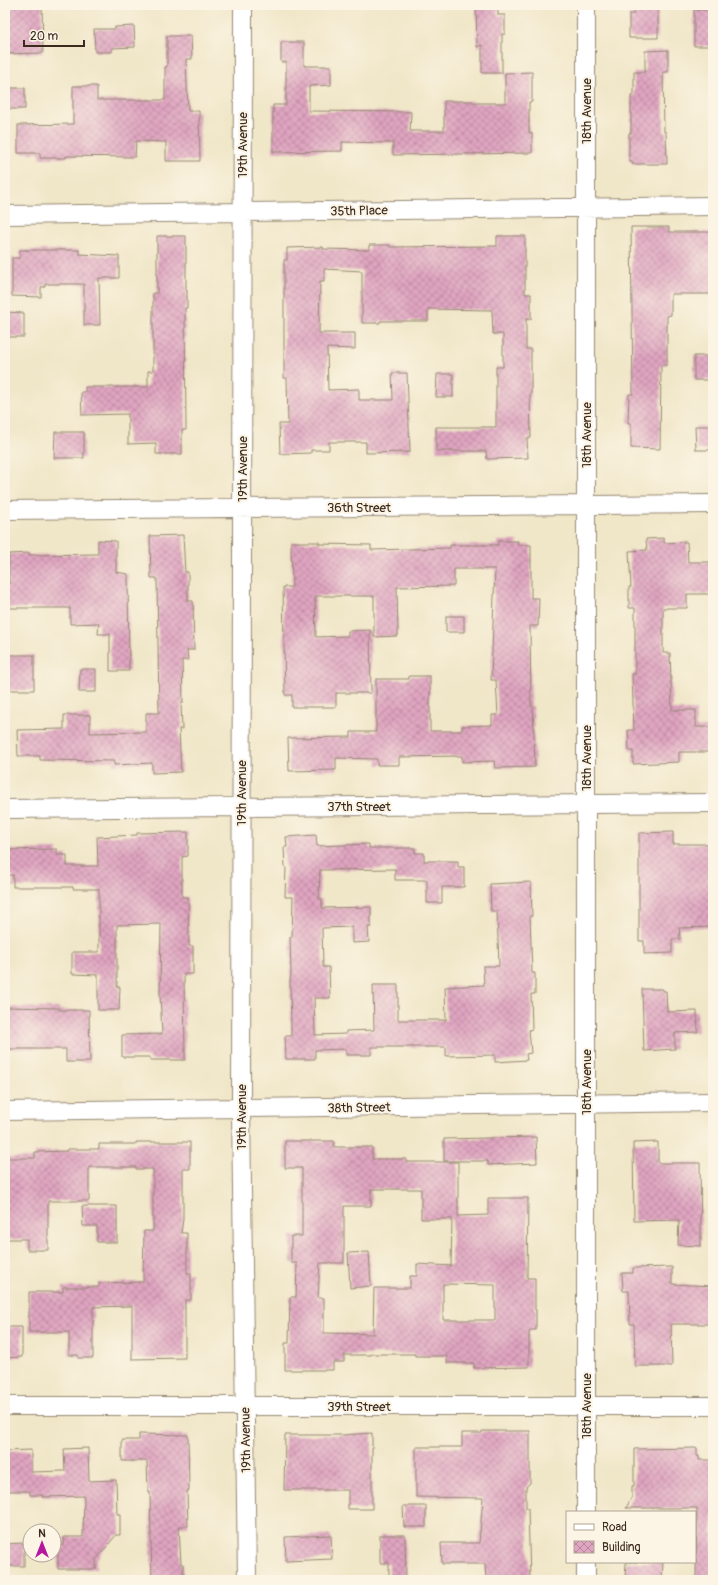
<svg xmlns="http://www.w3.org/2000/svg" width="718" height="1585" font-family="Pangolin,sans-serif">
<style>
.building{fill:url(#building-cross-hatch);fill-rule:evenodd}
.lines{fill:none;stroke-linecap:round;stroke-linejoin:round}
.minor-casing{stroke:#968873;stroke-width:20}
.minor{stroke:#fff;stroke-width:18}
.labels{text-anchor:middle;stroke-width:4;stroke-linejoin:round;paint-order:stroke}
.street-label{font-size:13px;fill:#3b2a1e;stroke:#fcf5e5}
</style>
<defs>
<pattern id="building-cross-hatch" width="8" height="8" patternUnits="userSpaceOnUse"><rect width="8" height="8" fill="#e0a5c1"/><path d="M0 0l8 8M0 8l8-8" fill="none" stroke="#b7879c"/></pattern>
</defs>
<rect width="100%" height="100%" fill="#fcf5e5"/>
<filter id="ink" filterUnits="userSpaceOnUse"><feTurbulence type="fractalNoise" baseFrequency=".025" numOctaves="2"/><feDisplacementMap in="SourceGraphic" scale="8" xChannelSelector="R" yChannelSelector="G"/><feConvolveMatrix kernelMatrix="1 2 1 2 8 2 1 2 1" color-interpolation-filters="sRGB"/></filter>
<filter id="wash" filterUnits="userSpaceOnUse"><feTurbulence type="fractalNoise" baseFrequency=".012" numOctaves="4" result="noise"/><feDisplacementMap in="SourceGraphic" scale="16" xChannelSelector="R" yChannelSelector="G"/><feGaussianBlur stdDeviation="0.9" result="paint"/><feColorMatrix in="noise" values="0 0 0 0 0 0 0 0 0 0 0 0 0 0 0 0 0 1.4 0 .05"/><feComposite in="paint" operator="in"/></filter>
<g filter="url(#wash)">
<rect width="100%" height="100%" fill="#f0e6c8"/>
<g id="blocks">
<path class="building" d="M5 5H42L43 53 5 54Z
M476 5H498V15H505V34H502V73H482V45L477 47Z
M634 5H658V38H629V14H634Z
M694 10H713V46H694Z
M134 26 135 47 112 48V52H95L94 29H115V27Z
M167 36H191L192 59H186L188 111H199L200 161H166V142L136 141 135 157 66 156V158H40V153H18V125L73 124V86H97V100H165V67H167Z
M281 42H304V66H331V85L309 86V111L411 112 410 131H444V101H473V103H505V73L532 72V102H529V133H532V153L393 155V143L342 142V151L273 152V105H286V62H281Z
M668 50V72H663L664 132H666L667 164H632V161H629V133H631V96L634 95V72H645V51Z
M5 88H25V109H5Z
M631 227H669V232H713V294H671V315L667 316V365H661L660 449 631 448V423H628L629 394H633Z
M157 236H186V290H187V308H185L186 430H182V454H156V443L128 444V414L82 415 81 392H85V387H148V371H153V293H157Z
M497 236H525V294H531V319H526V349H531V395H530L531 438H527L528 458 487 459 486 451H436V427H496V367H503V334H493L492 310 428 309V321H380V323H362V271L324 269V281H320L319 333H355V349L327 348 328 390 359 389V400H393L392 373H407L410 452 366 453V442H329V450H311V453L280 454 279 424H288L287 378H284V260H287V248L323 247V249L369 250V245H390V247L497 246Z
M20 250H79V254L119 256V278H99L100 325H84V284H45V287H41V297L12 296V258H20Z
M5 312 24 313V337H5Z
M694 356H713V380H694Z
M437 374H453V397H436Z
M695 426H713V450H696Z
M55 432H84V458H54Z
M183 535 185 572H188V601H193L194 650H187L188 660H182L183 703H181L182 729H179L181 772 152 773V763L114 765V761L40 760V756H18L17 730 64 729V715H90V733L146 732V713H159L157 578H151L150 536Z
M664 538V543L687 542 688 562H713V594H687V608H663V653H670L672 710H696V727H713V752H679V762L633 764V751H629L628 730H634L632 674H635V608H629V587H631L629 551 647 550 646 539Z
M98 540 116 541V572L128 574 129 671H110V634H98L99 623 70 624V608H5V584H9V554L29 553V555L98 554Z
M498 541H518L517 545H531V598H539L538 626H530L531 706H533L535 767 495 768 494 761 462 762V756L399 757V765H377V759L336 758V770L289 771 288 738 351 737V732H376V679H409V676H430V731H462V726L492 725V715H498L496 680H491L495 569H454V586L397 587 398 636 374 637V596H315L316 637 348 636V631L370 630 371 693H336V707H292V695H285L283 587H292L291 542H319V544L371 545V550L450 548V545H498Z
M446 616H464V632H446Z
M8 655H34V690H8Z
M80 669H96V692H79Z
M188 832V856L182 857V897H188L189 946H193V974H184L185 1060H150V1057H122V1035L162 1034 160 994 161 924 117 925V987H120L119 1010H98V975L72 974V952H99V889H73V887H13V875H5V850L57 849V855H67V866H98L97 837 137 835V833Z
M673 832V844H713V927L679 928 680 939H672V953L644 954V941H639V833Z
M316 835 317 846 369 844V848H415V853H424V861H458V867H464V887H442V903H427V880H395V869L320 870 319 899H322V908L371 907V927H368L369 942 352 943V927L322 928 323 967H329L330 998H314L315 1035 346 1034V1031L374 1030 373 985H398V1020H446L445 987 484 985 483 966H499L497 911H491L490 884 531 882 532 916H530L532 973H535V994H531L532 1029 529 1030 531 1053 526 1054 527 1060 495 1062V1055L446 1056V1047H371V1055H346V1049L315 1050V1059H286L285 1036H291V1026L290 981 291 974 290 937H292L293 897H285L286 867H285L284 847H287L286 837Z
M642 989H663V991H666L667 1012 697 1011 698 1032 675 1033V1049L644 1051Z
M5 1007 59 1008V1010H89L90 1062H66V1049H5Z
M536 1137 537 1163 488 1165V1161H444V1139Z
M285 1141H334V1147H372V1159H406V1162H458V1216L488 1215V1198H528L527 1278H535V1310H536V1330H530L529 1334V1367L474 1368V1363H447V1356H415V1354H371V1355H344V1362H333V1370H285V1343H289L290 1297H296L297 1263H291V1236H302V1168H285ZM371 1189H421V1219H452L451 1266 417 1264V1276H410V1288H374L373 1334 324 1333V1298H318L320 1263H344V1206H371ZM443 1284 495 1285V1320H443Z
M136 1142H190V1169H183V1219L181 1233H187V1273H191V1300H185V1358L132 1359V1306L93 1307V1358H78V1355H69V1332H29V1292H63V1287H99V1283L143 1282 144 1231H153V1169H136V1167H89V1201H48V1250H27V1239H5V1158H35V1152L67 1151V1149H99V1144H136Z
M658 1142V1163H700L701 1246 678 1245 679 1220 634 1221 633 1143Z
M82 1206H117V1242H97V1226H83Z
M369 1252 371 1286 350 1288 348 1253Z
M672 1267V1284L713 1286V1324H671L672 1366H635L634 1324H630L629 1291H623L622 1273H633V1268Z
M5 1327H22V1357L5 1358Z
M482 1431H530V1483L526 1487V1508H528L530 1580H486L485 1564H442L441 1543H479L483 1498 416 1497V1447H462V1433H482Z
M372 1433V1509H348V1490H284L285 1435H343Z
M139 1434 188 1435 189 1491H187L188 1526H179L181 1564H183V1580H152L150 1492H148L147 1461H122V1440H139Z
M88 1448 89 1481 116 1480 117 1514H120V1535H116L96 1560V1569H58V1545H64V1537H83L84 1496 42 1497V1495H30V1491H5V1451L31 1450V1472L65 1471 64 1449Z
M697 1448V1456H699V1460H713V1580H696L697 1508H626L632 1497V1486H634V1449Z
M403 1506H426V1527H404Z
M331 1535 332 1559 286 1561 285 1537Z
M380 1535H405L406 1580H389V1563H380Z
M24 1543V1566H5V1544Z
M627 1562H663L662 1580H627V1578H625L626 1563Z"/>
</g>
</g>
<g filter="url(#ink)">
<use href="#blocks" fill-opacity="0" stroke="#968873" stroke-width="1"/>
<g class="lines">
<defs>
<path id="minor" d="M243 5 241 1109 247 1580
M5 215 713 206
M5 510 713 504
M5 809 713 803
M5 1111 713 1102
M5 1406H713
M586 1512V5
M586 1562V1580"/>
</defs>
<use href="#minor" class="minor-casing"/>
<use href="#minor" class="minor"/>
</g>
</g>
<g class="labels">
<g class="street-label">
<text transform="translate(586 111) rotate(-90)" y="5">18th Avenue</text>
<text transform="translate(242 145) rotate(-90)" y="5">19th Avenue</text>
<text transform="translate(359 210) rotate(-1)" y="5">35th Place</text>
<text transform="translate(586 435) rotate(-90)" y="5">18th Avenue</text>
<text transform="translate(242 469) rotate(-90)" y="5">19th Avenue</text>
<text x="359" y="512">36th Street</text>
<text transform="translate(586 758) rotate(-90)" y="5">18th Avenue</text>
<text transform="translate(241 793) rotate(-90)" y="5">19th Avenue</text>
<text x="359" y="811">37th Street</text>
<text transform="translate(586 1082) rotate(-90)" y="5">18th Avenue</text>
<text transform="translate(359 1107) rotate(-1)" y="5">38th Street</text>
<text transform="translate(241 1117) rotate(-90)" y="5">19th Avenue</text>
<text x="359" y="1411">39th Street</text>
<text transform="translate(586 1406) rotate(-90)" y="5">18th Avenue</text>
<text transform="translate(245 1440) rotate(-91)" y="5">19th Avenue</text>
</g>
</g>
<rect width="718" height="1585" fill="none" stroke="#fcf5e5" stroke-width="20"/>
<rect x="566" y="1511" width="130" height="52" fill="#fcf5e5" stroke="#afa495"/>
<rect x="574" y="1524" width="20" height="6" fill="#ffffff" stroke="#afa495"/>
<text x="602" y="1531" font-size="12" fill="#3b2a1e">Road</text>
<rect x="574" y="1541" width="20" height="12" fill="url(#building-cross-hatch)" stroke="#afa495"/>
<text x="602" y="1551" font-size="12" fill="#3b2a1e">Building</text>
<g transform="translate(42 1543)"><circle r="19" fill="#fcf5e5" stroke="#afa495"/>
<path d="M0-3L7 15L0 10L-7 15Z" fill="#b5179e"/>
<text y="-6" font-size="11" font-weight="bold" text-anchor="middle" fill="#3b2a1e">N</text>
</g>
<path d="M24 40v6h60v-6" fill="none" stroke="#3b2a1e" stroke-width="2"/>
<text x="30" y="40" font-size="12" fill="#3b2a1e" stroke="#fcf5e5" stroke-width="3" paint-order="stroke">20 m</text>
</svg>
